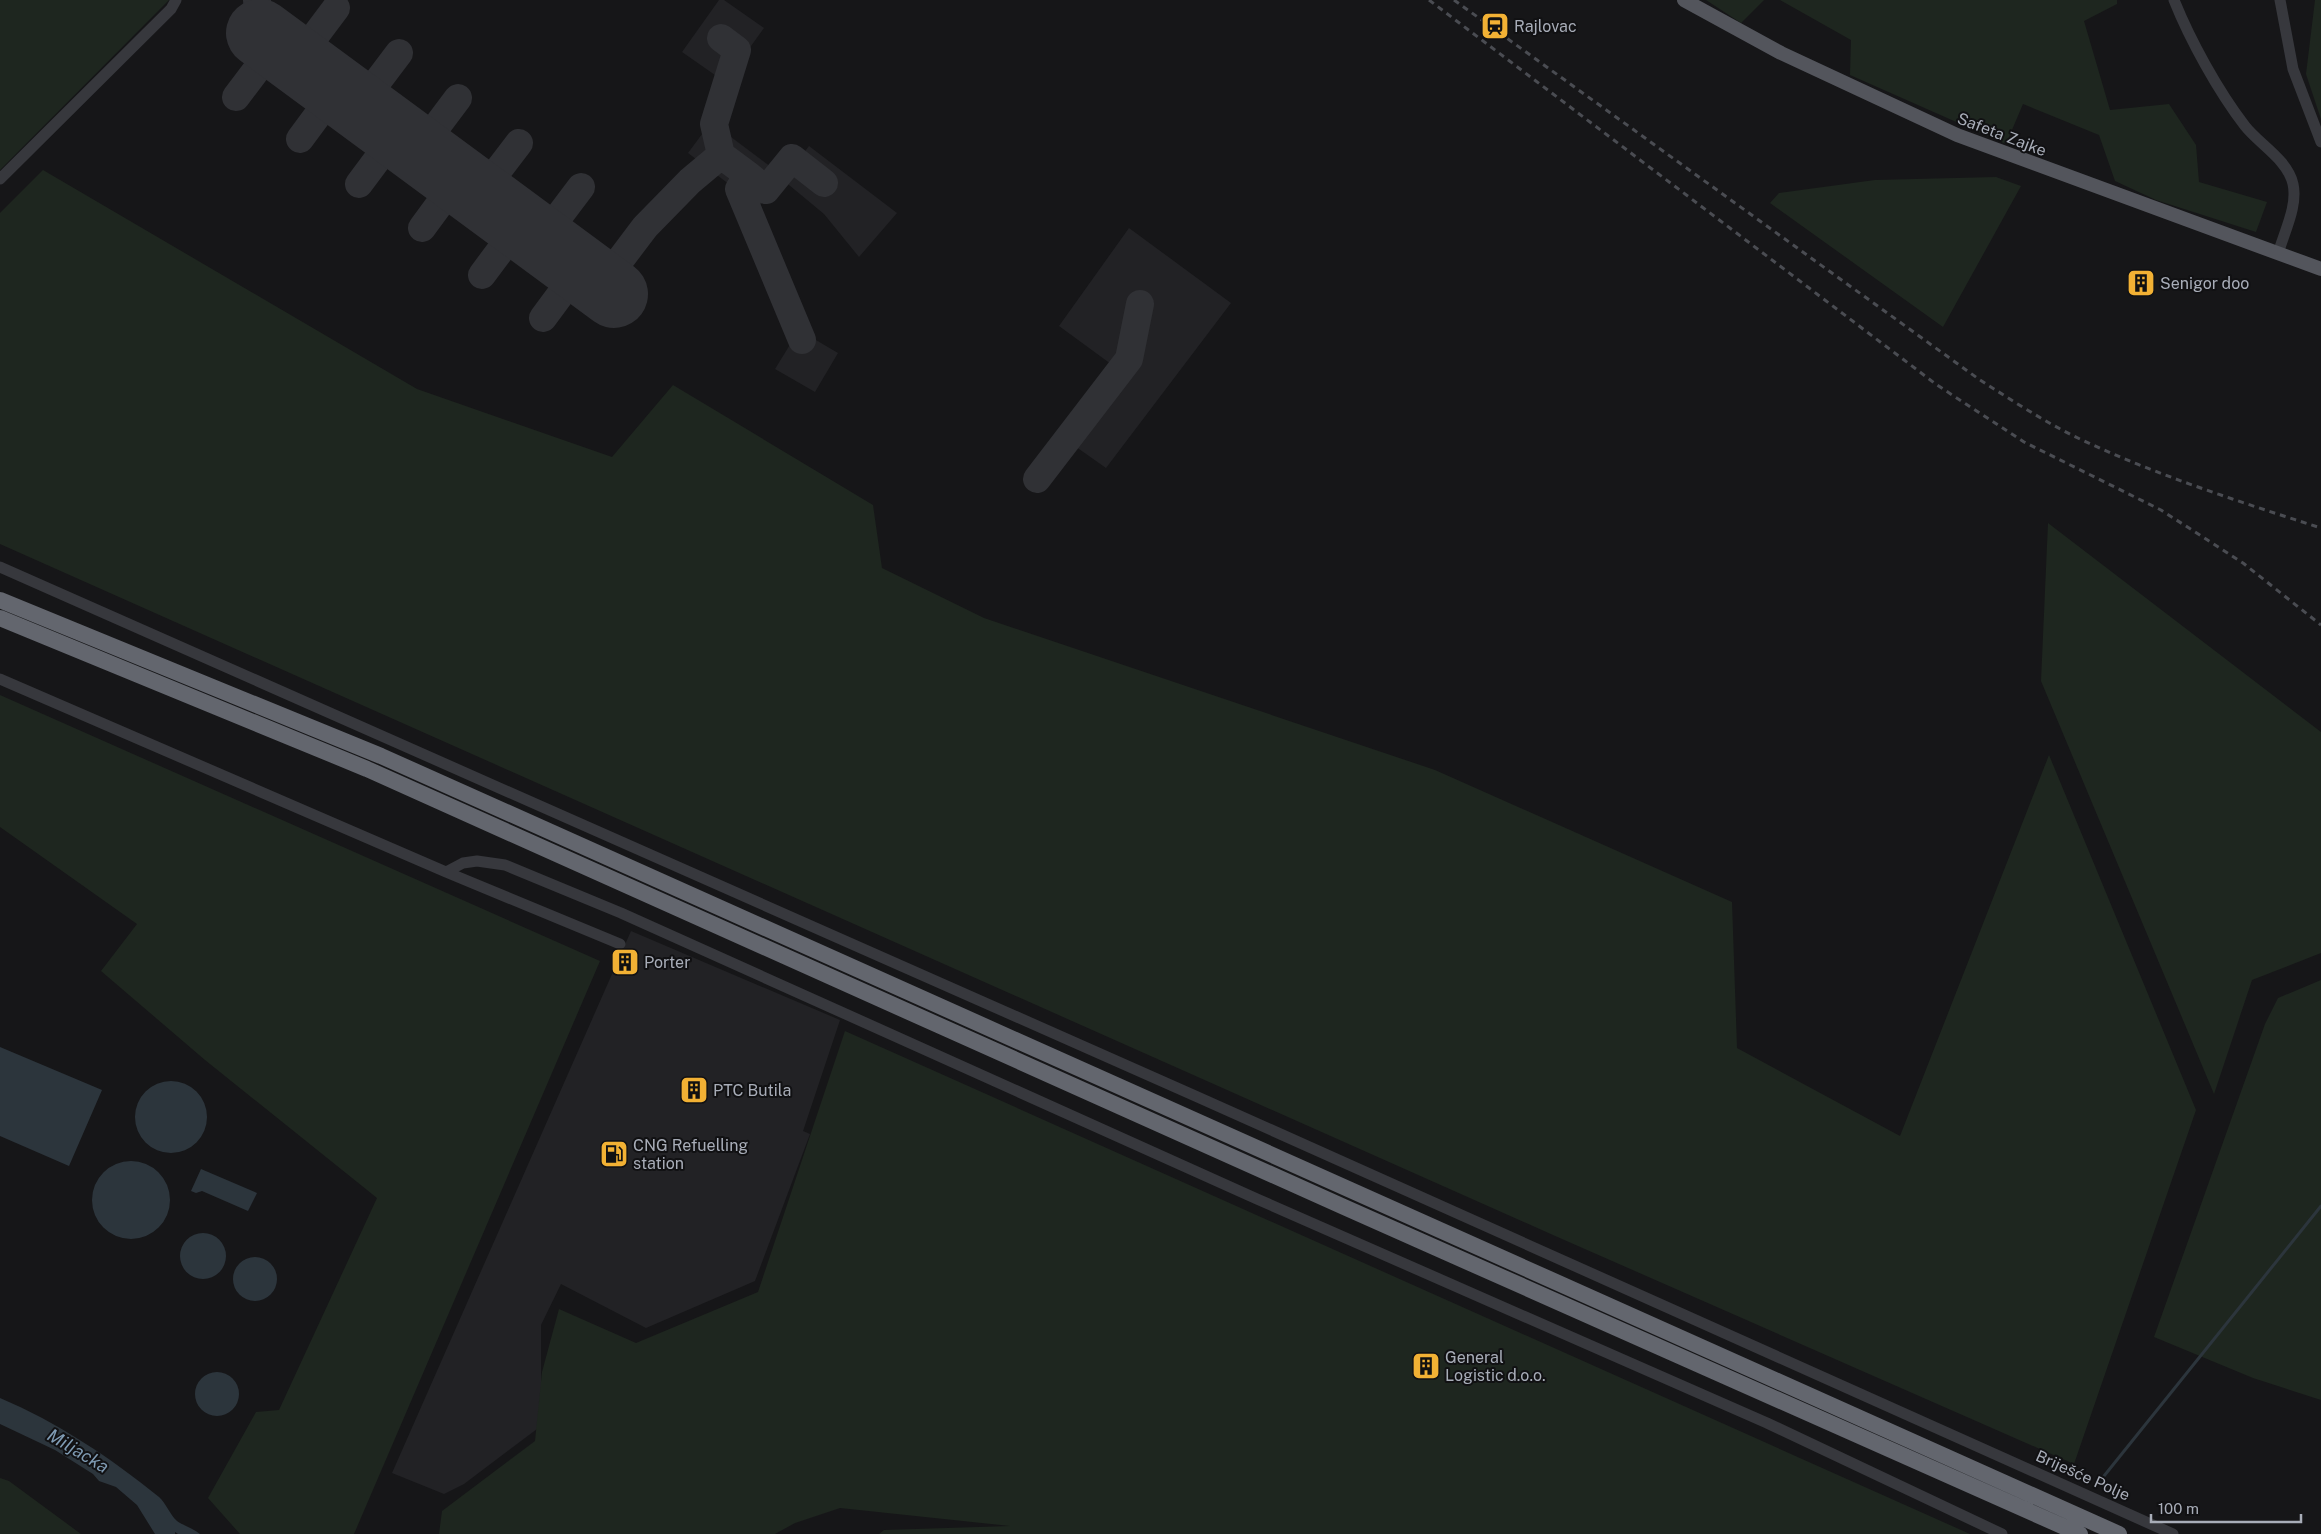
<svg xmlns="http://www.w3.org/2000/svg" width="2321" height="1534" font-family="'Public Sans',sans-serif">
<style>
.built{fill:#222225}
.green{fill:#1e261f}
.water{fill:#2c353c}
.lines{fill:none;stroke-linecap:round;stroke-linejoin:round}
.stream{stroke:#2c353c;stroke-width:3}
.taxiway{stroke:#303135;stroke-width:28}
.runway{stroke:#303135;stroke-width:68}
.minor{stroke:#37383d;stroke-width:11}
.major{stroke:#53555c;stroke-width:14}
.highway{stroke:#63666e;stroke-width:16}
.rail{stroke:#4a4c52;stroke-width:3;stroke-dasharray:6 5;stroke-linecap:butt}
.labels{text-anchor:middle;stroke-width:4;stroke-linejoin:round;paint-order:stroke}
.poi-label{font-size:16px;fill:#a8adb8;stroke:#111113;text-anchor:start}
.street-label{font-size:16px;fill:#a8adb8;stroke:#111113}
.water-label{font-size:18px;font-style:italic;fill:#7f9bb3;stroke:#111113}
</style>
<rect width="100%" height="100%" fill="#161618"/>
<path class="built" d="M719 0H724L764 28 725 82 682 52Z
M711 122 783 176 759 207 688 153Z
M809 146 897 213 859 257 824 214 783 180Z
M1129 228 1231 303 1106 468 1062 437 1115 367 1059 326Z
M799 330 838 353 815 392 775 369Z
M631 931 840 1020 803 1131 810 1134 755 1281 646 1328 561 1284 541 1325V1426L464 1484 444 1494 392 1473Z"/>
<path class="green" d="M0 0H169L0 170Z
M1706 0H1764L1741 23Z
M1780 0H2117V4L2084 21 2110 110 2169 104 2196 145 2199 182 2267 202 2256 232 2156 200 2115 181 2099 135 2023 104 2006 144 1850 75 1851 40Z
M2315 0H2321V119L2306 74Z
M43 170 417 389 612 457 673 385 873 505 882 568 984 618 1435 770 1732 902 1737 1048 1900 1136 2049 755 2196 1110 2074 1464 1553 1235 0 544V213Z
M1996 177 2021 186 1943 327 1770 203 1779 193 1875 180Z
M2048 523 2321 732V953L2252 980 2214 1094 2041 681Z
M0 695 600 961 354 1534H240L208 1498 256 1412 279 1410 377 1198 205 1060 101 971 137 924 0 827Z
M2321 980V1400L2253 1378 2154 1337 2265 1024 2278 998Z
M845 1031 1970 1534H879L884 1530 1010 1526 840 1508 795 1523 775 1534H439L442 1511 535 1441 542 1372 559 1309 636 1343 758 1292Z
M0 1478 9 1481 81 1534H0Z"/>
<path class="water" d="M0 1047 102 1090 69 1166 0 1136Z
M135 1117a36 36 0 1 1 72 0a36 36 0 1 1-72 0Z
M92 1200a39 39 0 1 1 78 0a39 39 0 1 1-78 0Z
M201 1169 257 1193 248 1211 202 1191 196 1193 191 1191Z
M180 1256a23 23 0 1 1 46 0a23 23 0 1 1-46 0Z
M233 1279a22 22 0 1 1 44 0a22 22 0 1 1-44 0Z
M195 1394a22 22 0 1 1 44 0a22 22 0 1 1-44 0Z
M0 1398C57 1422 111 1458 159 1497 166 1503 170 1515 177 1521 184 1526 193 1528 200 1534H178L175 1532V1534H155L137 1505 116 1487 99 1481 93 1474 55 1450 0 1424Z"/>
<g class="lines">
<path class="stream" d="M2100 1481 2321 1206"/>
<path class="taxiway" d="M257 0 260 33
M297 60 336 8
M236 97 276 44
M359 106 399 53
M300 139 337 89
M419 150 458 98
M721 155 714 124 737 50 721 38
M748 175 766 190 792 158 824 183
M359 184 397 133
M480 194 519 143
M422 228 458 179
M541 240 581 187
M482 275 520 224
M602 284 645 227 690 181 721 155 748 175 739 189 802 340
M543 318 580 268
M1037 479 1129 359 1140 304"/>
<path class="runway" d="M260 33 614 294"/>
<path class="minor" d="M2174 0C2190 40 2218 91 2245 126 2259 144 2288 160 2293 184 2298 206 2284 232 2278 254
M2280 0 2293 69 2321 142
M0 179 171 9 176 0
M0 567C726 885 1450 1209 2173 1534
M0 679 446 872 620 944
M446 872 463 863 477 861 505 865 621 913 1257 1199 1767 1423 2002 1534"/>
<path class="major" d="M1684 0 1781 53 1957 135 2321 269"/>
<path class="highway" d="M0 600 381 756 2119 1534
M0 618 367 769 1344 1207 2080 1534"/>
<path class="rail" d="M1429 0 1937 385 2024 442 2161 510 2243 563 2321 625
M1454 0 1980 380C2013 401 2046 423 2082 440 2159 476 2240 502 2321 528"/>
</g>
<defs>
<symbol id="station-square" viewBox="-11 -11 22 22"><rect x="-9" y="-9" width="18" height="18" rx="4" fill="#f2b134" stroke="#111113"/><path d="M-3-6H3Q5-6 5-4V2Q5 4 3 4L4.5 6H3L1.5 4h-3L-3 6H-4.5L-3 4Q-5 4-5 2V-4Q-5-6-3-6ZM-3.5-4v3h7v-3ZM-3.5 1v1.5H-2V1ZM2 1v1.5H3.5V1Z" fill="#111"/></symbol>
<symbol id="building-square" viewBox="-11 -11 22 22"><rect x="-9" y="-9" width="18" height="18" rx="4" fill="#f2b134" stroke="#111113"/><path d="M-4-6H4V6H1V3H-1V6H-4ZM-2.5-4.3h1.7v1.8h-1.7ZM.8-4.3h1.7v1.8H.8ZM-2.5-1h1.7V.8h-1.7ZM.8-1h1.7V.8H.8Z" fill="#111"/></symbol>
<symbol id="fuel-square" viewBox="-11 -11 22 22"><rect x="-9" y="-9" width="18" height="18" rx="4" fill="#f2b134" stroke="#111113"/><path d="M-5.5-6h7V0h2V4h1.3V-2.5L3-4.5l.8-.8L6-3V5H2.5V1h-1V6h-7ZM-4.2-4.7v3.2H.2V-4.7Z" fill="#111"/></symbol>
</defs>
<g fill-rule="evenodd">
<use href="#station-square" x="1479" y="10" width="32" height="32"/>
<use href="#building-square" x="2125" y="267" width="32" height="32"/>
<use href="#building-square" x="609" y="946" width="32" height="32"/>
<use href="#building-square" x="678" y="1074" width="32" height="32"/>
<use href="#fuel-square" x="598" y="1138" width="32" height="32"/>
<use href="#building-square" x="1410" y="1350" width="32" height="32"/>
</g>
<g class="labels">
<g class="poi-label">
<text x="1514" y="32">Rajlovac</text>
<text x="2160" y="289">Senigor doo</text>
<text x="644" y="968">Porter</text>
<text x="713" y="1096">PTC Butila</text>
<text x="633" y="1151">CNG Refuelling<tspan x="633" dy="18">station</tspan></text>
<text x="1445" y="1363">General<tspan x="1445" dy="18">Logistic d.o.o.</tspan></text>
</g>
<g class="street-label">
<text transform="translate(2002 134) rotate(21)" y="6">Safeta Zajke</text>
<text transform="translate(2083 1475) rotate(24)" y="6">Briješće Polje</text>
</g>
<g class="water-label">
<text transform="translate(78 1451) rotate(31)" y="6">Miljacka</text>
</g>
</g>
<path d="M2151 1514v8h150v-8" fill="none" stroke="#a8adb8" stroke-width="2.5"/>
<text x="2158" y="1514" font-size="15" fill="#a8adb8" stroke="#111113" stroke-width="4" paint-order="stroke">100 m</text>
</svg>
